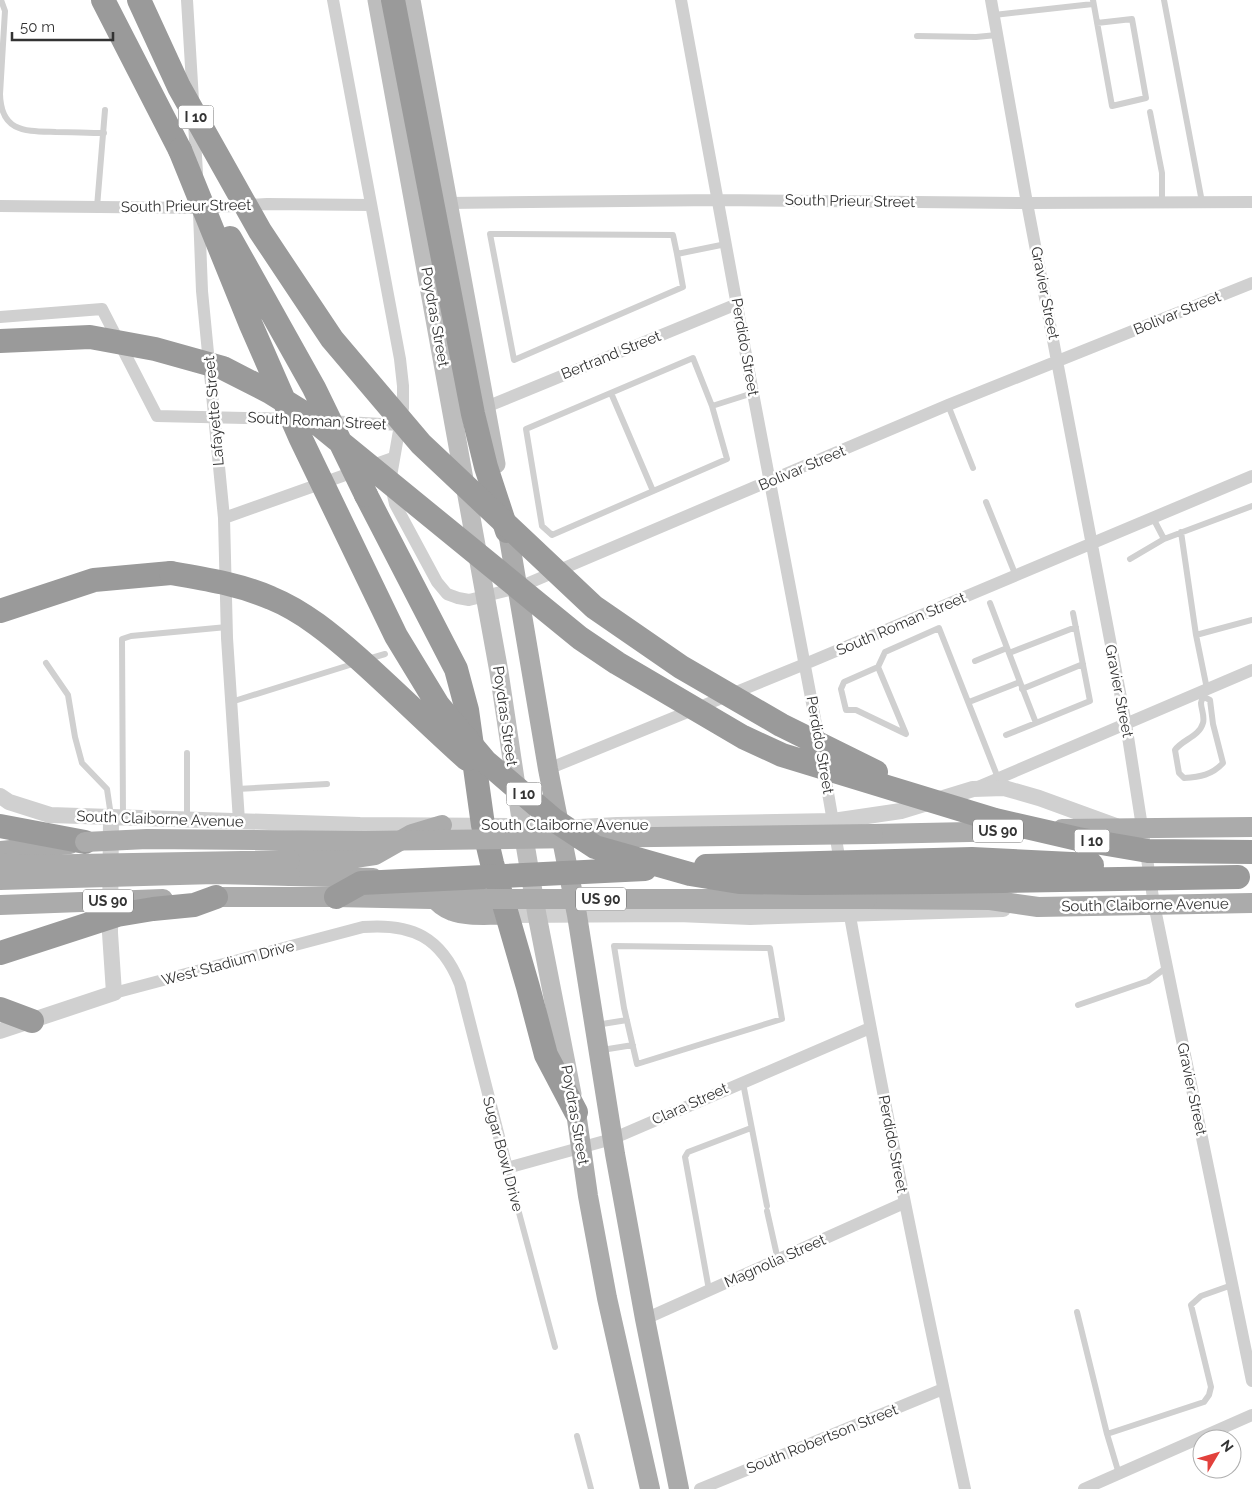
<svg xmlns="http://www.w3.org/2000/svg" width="1252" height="1489" font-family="Raleway,sans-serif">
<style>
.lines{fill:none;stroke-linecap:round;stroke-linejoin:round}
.service{stroke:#d0d0d0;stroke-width:6}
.minor{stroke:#d0d0d0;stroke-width:12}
.tertiary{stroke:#d0d0d0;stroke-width:16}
.secondary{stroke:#bdbdbd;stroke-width:19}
.primary{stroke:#ababab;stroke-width:20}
.motorway{stroke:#9a9a9a;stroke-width:24}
.primary-bridge{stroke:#ababab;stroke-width:20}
.motorway-bridge{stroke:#9a9a9a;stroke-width:24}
.labels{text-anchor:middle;stroke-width:5;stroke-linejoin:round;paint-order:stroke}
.shield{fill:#fff;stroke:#707070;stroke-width:1}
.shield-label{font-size:14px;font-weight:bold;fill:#333}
.street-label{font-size:15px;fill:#333;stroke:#fff}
</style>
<rect width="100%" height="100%" fill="#fff"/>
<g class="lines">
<path class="service" d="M1 0 5 11 0 94C1 133 26 131 56 132 72 132 88 133 104 133
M1093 0 1112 106 1146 98 1132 19 1097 23
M1164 0 1202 202
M994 15 1093 4
M917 36 976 37 997 35
M1150 112 1162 173V202
M97 207 105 110
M677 254 673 235 490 234 514 360 683 287 677 254 726 244
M611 393 653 491
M948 405 973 468
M712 406 727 459 552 535 542 526 526 429 693 358 712 406 753 393
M986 502 1016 576
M1153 518 1164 539 1252 506
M1181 532 1196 635 1207 689
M1130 559 1164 539
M990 603 1020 682
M1196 635 1252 620
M1009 653 1076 627
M368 659 385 654
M975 661 1007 648
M46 663 68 695 75 737 82 763 107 789 111 816
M878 667 844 682 841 689 846 710H856L906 734 878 667 885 652 939 628 998 778
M1022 689 1083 664
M1202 692C1204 697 1202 698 1201 703 1201 709 1205 716 1203 723 1199 737 1183 739 1175 750L1179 773 1184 778C1200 777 1212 775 1223 763L1213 724 1210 700 1204 697
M231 702 356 663
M969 702 1020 682 1036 723 1090 701 1073 613
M1006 735 1036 723
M237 789 327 784
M123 817 122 639 131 636 227 627
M187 819V753
M614 946 770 948 782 1019 637 1064 624 1008Z
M1078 1005 1148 981 1167 967
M596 1025 627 1020
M602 1050 633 1045
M743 1083 767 1206
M507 1168 555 1347
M767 1211 778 1260
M709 1290 685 1157 688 1152 751 1128
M1077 1312 1107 1434 1119 1474
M1107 1434 1204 1402 1209 1395 1211 1387 1191 1305 1201 1296 1232 1285
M577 1436 591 1489"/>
<path class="minor" d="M187 0 193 100
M333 0 400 359 403 386V408L390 482 395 504 437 582 447 594 458 598 469 600 517 588 948 405 1252 283
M681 0 753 393 820 745
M991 0 1027 203 1126 724 1154 904 1252 1381
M194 123 197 173
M448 203 718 200 1027 203 1252 202
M0 206 199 208 267 204 371 205
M199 213 202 291 224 518 227 638 239 821
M0 317 102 309 157 416 295 419
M486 407 737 304
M327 421 400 425
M224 518 393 458
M823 764 841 868
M548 769 805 664 1252 476
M978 787 1252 670
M848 905C883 1100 923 1295 965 1489
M114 993 363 927C412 923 441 937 460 984L507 1168 612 1139 870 1028
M645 1319 904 1203
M700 1489 943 1389
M1084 1489 1252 1415"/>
<path class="tertiary" d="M0 796 9 802 50 815 360 825 522 826 561 828 617 825 833 821 901 811 973 789 1004 788 1039 798 1116 826
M507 915 678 914 750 917 1003 909
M0 1031 114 993 110 933 111 817"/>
<path class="secondary" d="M377 0 499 672 522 826 537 915 572 1094
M411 0 496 464"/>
<path class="primary" d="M508 532 548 769 577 915 615 1154 645 1319 679 1489
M1062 829 1252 827
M873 834 1018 831
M0 851 70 844
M290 860H341L375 855 412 834 442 825
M290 876 373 878
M428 892C434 899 443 908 452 911 468 917 490 914 507 915
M216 897H336
M867 899 990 900 1038 907 1252 903
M576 1112 588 1196 607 1298 650 1489"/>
<path class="motorway" d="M103 0 180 150
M393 0 473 414 486 467 507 531
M366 495 456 669 467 710 483 825 492 863 528 987 546 1055 576 1112
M0 611 94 580 171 573
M0 826 85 842
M0 1009 32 1021"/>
<path class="primary-bridge" d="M85 842 147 839 365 841 873 834
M0 863 24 865 290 860
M0 880 215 874 290 876
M336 897 431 899H867
M0 905 163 899"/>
<path class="motorway-bridge" d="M139 0 179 87 260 231 332 339 421 444 594 607 681 667 781 725 876 772
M180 150 251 325 300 437 396 636 438 705 485 761 554 820 595 847 690 874 739 882 803 883 938 882 1238 877
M230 238 314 388 366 495
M0 341 90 337 155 349 223 368 270 392 307 415 580 638 617 663 743 737 782 755 995 820 1078 839 1148 851 1252 852
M171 573C205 579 239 584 271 598 303 611 332 635 358 658 395 691 430 726 467 759
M706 866 972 859 1092 865
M336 897 361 883 645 869
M0 953 117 915 153 909 194 905 216 897"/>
</g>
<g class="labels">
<g class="shield">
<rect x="178.5" y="105.5" width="35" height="23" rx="4"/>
<rect x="506.5" y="782.5" width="35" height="23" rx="4"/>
<rect x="973" y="819.5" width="50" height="23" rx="4"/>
<rect x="1074.5" y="829.5" width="35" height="23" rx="4"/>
<rect x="576" y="887.5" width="50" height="23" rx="4"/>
<rect x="83" y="889.5" width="50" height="23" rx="4"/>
</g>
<g class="shield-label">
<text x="196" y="122">I 10</text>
<text x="524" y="799">I 10</text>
<text x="998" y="836">US 90</text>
<text x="1092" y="846">I 10</text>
<text x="601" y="904">US 90</text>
<text x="108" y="906">US 90</text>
</g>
<g class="street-label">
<text transform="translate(850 201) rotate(1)" y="5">South Prieur Street</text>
<text transform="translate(186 206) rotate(-1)" y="5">South Prieur Street</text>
<text transform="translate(1045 293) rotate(79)" y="5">Gravier Street</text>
<text transform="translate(1177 313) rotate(-22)" y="5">Bolivar Street</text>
<text transform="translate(435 317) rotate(80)" y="5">Poydras Street</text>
<text transform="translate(745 347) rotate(80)" y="5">Perdido Street</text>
<text transform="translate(611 355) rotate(-22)" y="5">Bertrand Street</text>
<text transform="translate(214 411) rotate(-95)" y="5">Lafayette Street</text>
<text transform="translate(317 421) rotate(3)" y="5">South Roman Street</text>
<text transform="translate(802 468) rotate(-23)" y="5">Bolivar Street</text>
<text transform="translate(901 624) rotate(-23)" y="5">South Roman Street</text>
<text transform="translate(1119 691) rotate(79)" y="5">Gravier Street</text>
<text transform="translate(505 716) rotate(82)" y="5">Poydras Street</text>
<text transform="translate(820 745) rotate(80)" y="5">Perdido Street</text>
<text transform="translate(160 819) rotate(2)" y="5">South Claiborne Avenue</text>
<text x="565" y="830">South Claiborne Avenue</text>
<text transform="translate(1145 905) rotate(-1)" y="5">South Claiborne Avenue</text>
<text transform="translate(228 963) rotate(-15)" y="5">West Stadium Drive</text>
<text transform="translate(1192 1089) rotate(78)" y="5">Gravier Street</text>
<text transform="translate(690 1104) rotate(-24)" y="5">Clara Street</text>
<text transform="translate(575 1115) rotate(80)" y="5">Poydras Street</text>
<text transform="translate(893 1144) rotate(79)" y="5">Perdido Street</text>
<text transform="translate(503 1154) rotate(75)" y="5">Sugar Bowl Drive</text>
<text transform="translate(775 1261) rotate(-24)" y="5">Magnolia Street</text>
<text transform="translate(822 1439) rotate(-22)" y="5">South Robertson Street</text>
</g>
</g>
<g transform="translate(1217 1454) rotate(52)"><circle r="24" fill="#ffffff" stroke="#adadad"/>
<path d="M0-4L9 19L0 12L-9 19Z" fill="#e2413c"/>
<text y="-8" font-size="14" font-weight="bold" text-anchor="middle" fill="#333333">N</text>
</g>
<path d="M12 32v8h101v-8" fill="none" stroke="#333333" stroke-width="2.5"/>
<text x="20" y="32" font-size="15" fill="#333333" stroke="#ffffff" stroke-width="4" paint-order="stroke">50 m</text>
</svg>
